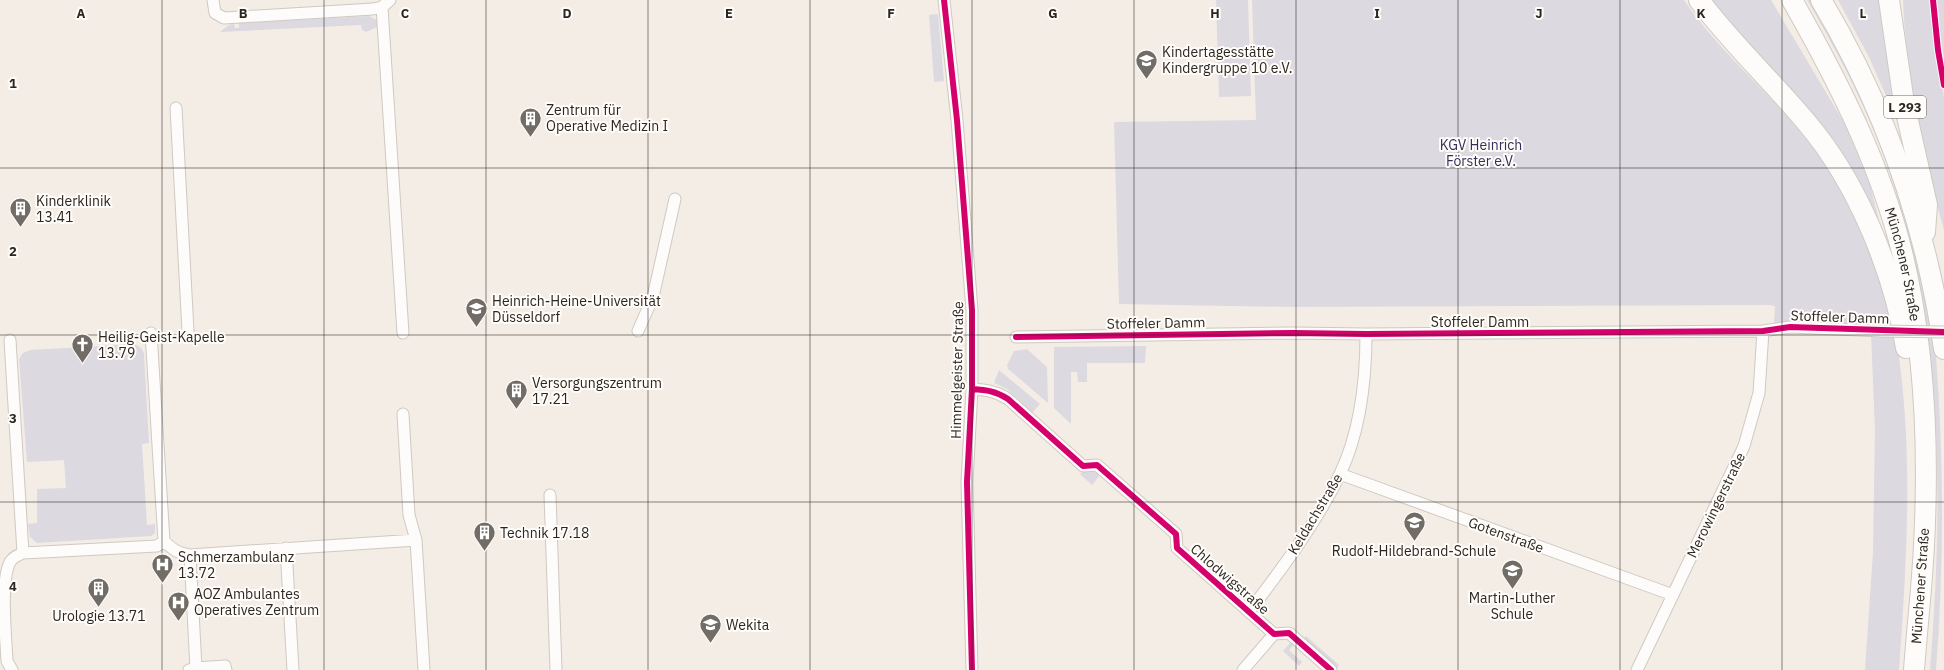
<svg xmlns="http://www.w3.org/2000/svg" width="1944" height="670" font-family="'IBM Plex Sans',sans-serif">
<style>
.green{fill:#dcd9e1}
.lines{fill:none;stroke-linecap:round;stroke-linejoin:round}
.street-casing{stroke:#cec9c2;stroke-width:13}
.highway-casing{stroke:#cec9c2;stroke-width:22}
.street{stroke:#fdfcfb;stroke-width:11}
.highway{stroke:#fdfcfb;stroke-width:20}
.street-bridge-casing{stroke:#cec9c2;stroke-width:13;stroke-linecap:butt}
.street-bridge{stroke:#fdfcfb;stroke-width:11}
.cycleway-casing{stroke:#fffcfa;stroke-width:8}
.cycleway{stroke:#d6006c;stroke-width:6}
.grid{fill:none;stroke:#2a2620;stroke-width:1;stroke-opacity:0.55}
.labels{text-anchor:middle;stroke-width:4;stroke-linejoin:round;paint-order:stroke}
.shield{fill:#fffcfa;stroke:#6a6661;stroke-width:1}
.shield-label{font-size:13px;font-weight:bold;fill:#2a2620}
.poi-label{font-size:14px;fill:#2a2620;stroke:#fffcfa;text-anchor:start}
.park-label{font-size:14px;fill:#342f58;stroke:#fffcfa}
.street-label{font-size:14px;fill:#2a2620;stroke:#fffcfa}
.grid-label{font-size:13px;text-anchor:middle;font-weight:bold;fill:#2a2620;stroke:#fffcfa;stroke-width:4;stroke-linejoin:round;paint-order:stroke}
</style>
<rect width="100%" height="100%" fill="#f4ede5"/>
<path class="green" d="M1216 0H1248L1251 96 1219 97Z
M1252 0H1684C1723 57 1779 100 1819 156 1836 179 1855 210 1865 237 1876 265 1884 295 1894 324L1774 323 1775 306 1770 305 1292 307 1119 304 1114 122 1256 120Z
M1709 0H1771L1846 126 1870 185 1879 220 1861 188Z
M1807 0H1810C1877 106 1920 232 1936 356 1944 460 1944 566 1936 670H1930C1944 493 1944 311 1879 143 1859 93 1834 46 1807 0Z
M1838 0H1880L1898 123 1869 57Z
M1903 0H1931L1936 50 1944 97V230C1923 155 1906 78 1903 0Z
M1936 0H1944V61Z
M938 14 944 81 934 82 929 15Z
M369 16 375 19 380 26 366 32 362 30 361 25 220 32 229 25 234 24 235 28H239V23Z
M1871 334 1896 337C1914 447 1907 559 1899 670H1865L1873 552 1875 430Z
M135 344 141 348 144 353 149 443 142 444 147 525 155 524V533L151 536 37 543 30 537 28 524 37 523V489L66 488 64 460 27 462 19 359 23 353 30 350Z
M1146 346 1145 363H1087V382H1078L1077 372H1071V424L1054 408V347Z
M1027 349 1047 367 1048 403 1008 369 1007 365 1014 351Z
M999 370 1040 404 1032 413 1007 389 994 383Z
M1093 471H1096L1100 475 1092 485 1080 474 1082 472Z
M1206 556 1218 566 1213 571 1201 562Z
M1306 636 1339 665 1337 668 1303 639Z
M1291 642 1294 644 1289 650 1302 662 1299 666 1283 651Z"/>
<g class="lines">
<defs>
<path id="street" d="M213 0 215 13 224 18 373 9 382 7 390 0
M944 0 957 120 972 310V389L967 482 972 670
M382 7 403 333
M176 108 188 331
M638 331 653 297 675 199
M151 333 164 541C172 549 179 554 190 555L416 540
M1016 337 1292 333 1366 334 1763 331 1790 327 1882 331
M10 340 23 553
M972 389C986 390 996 391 1008 399L1083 466 1097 465 1176 534 1177 548 1274 634 1289 633 1331 670
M403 414 409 515 416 540 424 670
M1340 474 1673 595
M550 495 556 670
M286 548 293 670
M190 555 196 668
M1249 612C1282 568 1316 524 1340 474 1360 432 1366 381 1366 334
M12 670 7 661C6 638 0 581 10 562 13 557 18 555 23 553L157 546 164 541
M189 670 196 668 225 666 226 670
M1243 670 1274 634
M1637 670 1744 446 1759 393 1763 331"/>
<g id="highway">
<path d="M1699 0C1732 44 1772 81 1807 123 1857 182 1894 271 1906 348"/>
<path id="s1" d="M1792 0C1838 81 1881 165 1903 256 1925 349 1929 449 1924 545 1922 587 1917 628 1914 670"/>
<path d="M1821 0C1885 107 1926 225 1944 349"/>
<path d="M1889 0 1904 103 1927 205 1925 232"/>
</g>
</defs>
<use href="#street" class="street-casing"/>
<use href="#highway" class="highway-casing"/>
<use href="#street" class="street"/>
<use href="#highway" class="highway"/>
<defs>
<path id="street-bridge" d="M1882 331 1944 332"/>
</defs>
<use href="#street-bridge" class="street-bridge-casing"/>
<use href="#street-bridge" class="street-bridge"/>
<defs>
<path id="cycleway" d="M944 0 957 120 972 310V389L967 482 972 670
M1933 0 1938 50 1944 85
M1016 337 1292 333 1366 334 1763 331 1790 327 1944 332
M972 389C986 390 996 391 1008 399L1083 466 1097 465 1176 534 1177 548 1274 634 1289 633 1331 670"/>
</defs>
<use href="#cycleway" class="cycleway-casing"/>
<use href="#cycleway" class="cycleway"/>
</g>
<path class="grid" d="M162 0V670M324 0V670M486 0V670M648 0V670M810 0V670M972 0V670M1134 0V670M1296 0V670M1458 0V670M1620 0V670M1782 0V670M0 168H1944M0 335H1944M0 502H1944"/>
<defs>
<symbol id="school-pin" viewBox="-11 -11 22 30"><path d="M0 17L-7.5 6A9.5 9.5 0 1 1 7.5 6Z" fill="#716c65" stroke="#fffcfa"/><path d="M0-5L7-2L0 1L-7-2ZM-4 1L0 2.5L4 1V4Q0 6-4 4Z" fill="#fff"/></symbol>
<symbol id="building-pin" viewBox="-11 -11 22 30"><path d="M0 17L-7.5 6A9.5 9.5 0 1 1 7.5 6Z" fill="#716c65" stroke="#fffcfa"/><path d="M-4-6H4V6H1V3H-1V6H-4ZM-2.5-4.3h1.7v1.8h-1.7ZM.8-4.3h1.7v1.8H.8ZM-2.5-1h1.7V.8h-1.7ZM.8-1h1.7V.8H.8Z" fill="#fff"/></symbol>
<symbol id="university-pin" viewBox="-11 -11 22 30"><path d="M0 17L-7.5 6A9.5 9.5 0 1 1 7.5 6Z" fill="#716c65" stroke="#fffcfa"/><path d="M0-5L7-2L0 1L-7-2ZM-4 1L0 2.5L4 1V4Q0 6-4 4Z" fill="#fff"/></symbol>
<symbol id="church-pin" viewBox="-11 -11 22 30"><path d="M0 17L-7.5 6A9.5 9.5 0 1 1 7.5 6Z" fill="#716c65" stroke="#fffcfa"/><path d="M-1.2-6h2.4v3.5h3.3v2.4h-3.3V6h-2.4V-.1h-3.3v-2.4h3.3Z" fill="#fff"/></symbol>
<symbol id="hospital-pin" viewBox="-11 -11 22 30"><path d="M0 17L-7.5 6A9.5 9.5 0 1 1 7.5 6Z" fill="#716c65" stroke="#fffcfa"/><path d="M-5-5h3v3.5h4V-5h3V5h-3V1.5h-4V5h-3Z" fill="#fff"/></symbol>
</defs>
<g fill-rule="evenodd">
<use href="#school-pin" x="1134" y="48" width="25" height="34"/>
<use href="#building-pin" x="518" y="106" width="25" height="34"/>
<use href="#building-pin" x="8" y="196" width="25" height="34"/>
<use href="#university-pin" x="464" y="296" width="25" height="34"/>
<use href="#church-pin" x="70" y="332" width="25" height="34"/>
<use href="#building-pin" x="504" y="378" width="25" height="34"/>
<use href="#school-pin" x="1402" y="510" width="25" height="34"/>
<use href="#building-pin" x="472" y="520" width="25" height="34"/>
<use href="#hospital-pin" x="150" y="552" width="25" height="34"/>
<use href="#school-pin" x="1500" y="558" width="25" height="34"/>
<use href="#building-pin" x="86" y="576" width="25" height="34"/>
<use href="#hospital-pin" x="166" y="590" width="25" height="34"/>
<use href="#school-pin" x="698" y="612" width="25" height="34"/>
</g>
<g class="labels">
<rect class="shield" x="1884" y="96" width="42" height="22" rx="3"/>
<g class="shield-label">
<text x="1905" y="112">L 293</text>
</g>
<g class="poi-label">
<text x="1162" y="57">Kindertagesstätte<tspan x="1162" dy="16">Kindergruppe 10 e.V.</tspan></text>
<text x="546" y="115">Zentrum für<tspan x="546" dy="16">Operative Medizin I</tspan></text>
<text x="36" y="206">Kinderklinik<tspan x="36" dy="16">13.41</tspan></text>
<text x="492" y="306">Heinrich-Heine-Universität<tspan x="492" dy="16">Düsseldorf</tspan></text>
<text x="98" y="342">Heilig-Geist-Kapelle<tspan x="98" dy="16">13.79</tspan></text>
<text x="532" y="388">Versorgungszentrum<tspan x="532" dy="16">17.21</tspan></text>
<text x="500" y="538">Technik 17.18</text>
<text x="1414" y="556" text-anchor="middle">Rudolf-Hildebrand-Schule</text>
<text x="178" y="562">Schmerzambulanz<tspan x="178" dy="16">13.72</tspan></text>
<text x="194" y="599">AOZ Ambulantes<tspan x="194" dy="16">Operatives Zentrum</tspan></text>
<text x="1512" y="603" text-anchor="middle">Martin-Luther<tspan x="1512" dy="16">Schule</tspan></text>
<text x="99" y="621" text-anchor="middle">Urologie 13.71</text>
<text x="726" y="630">Wekita</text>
</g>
<g class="park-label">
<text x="1481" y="150">KGV Heinrich<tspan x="1481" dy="16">Förster e.V.</tspan></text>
</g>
<g class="street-label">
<text dy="5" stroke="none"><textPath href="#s1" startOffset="288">Münchener Straße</textPath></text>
<text transform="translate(1840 317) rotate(2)" y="5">Stoffeler Damm</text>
<text x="1480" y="327">Stoffeler Damm</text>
<text transform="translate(1156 323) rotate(-1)" y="5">Stoffeler Damm</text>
<text transform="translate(957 370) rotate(-89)" y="5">Himmelgeister Straße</text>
<text transform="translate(1716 505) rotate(-64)" y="5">Merowingerstraße</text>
<text transform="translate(1315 514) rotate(-59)" y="5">Keldachstraße</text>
<text transform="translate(1506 535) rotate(20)" y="5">Gotenstraße</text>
<text transform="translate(1230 579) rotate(41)" y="5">Chlodwigstraße</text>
<text transform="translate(1920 586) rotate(-86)" y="5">Münchener Straße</text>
</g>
</g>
<g class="grid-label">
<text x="81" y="18">A</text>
<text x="243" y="18">B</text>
<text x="405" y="18">C</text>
<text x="567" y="18">D</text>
<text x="729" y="18">E</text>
<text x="891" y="18">F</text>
<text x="1053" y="18">G</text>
<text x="1215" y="18">H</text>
<text x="1377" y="18">I</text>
<text x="1539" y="18">J</text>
<text x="1701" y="18">K</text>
<text x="1863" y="18">L</text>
<text x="13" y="88">1</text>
<text x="13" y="256">2</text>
<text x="13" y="423">3</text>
<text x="13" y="591">4</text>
</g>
</svg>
